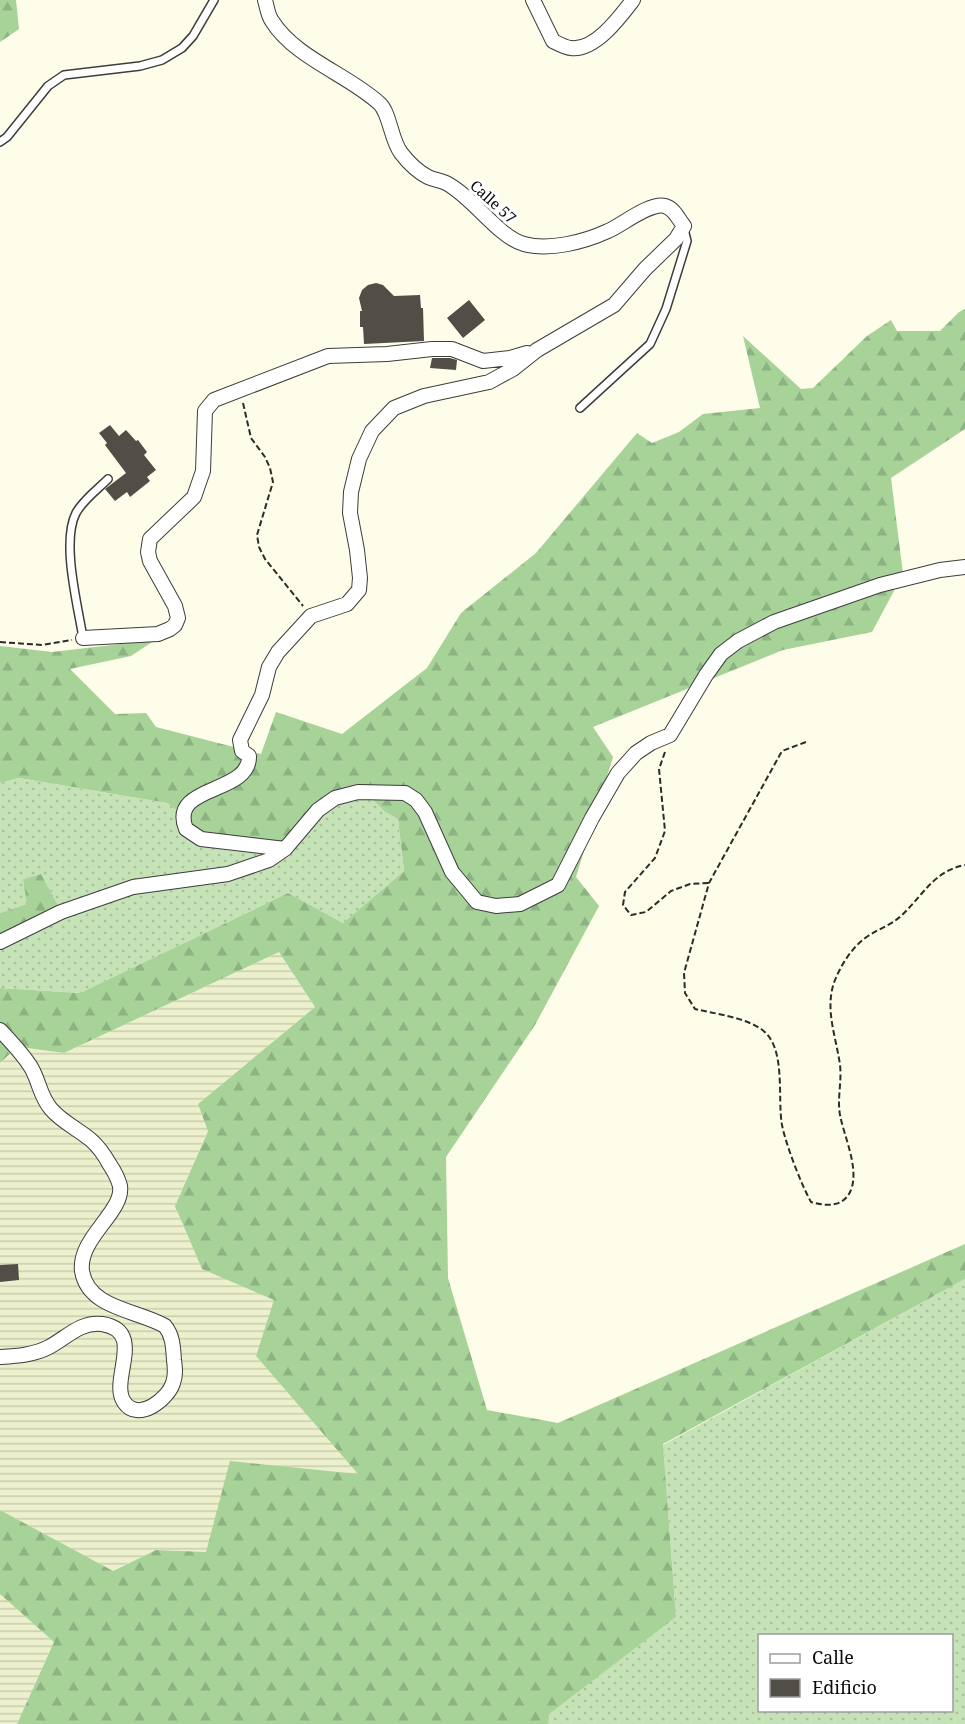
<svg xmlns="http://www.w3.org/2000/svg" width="965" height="1724" font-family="'Noto Serif',serif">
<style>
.farmland{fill:url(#farmland-rules)}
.grass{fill:url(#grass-dots);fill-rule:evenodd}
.forest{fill:url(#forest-firs)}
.building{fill:#514d47}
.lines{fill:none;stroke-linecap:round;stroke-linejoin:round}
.service-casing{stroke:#3d3d3d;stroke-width:10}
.minor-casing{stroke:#3d3d3d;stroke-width:16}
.path{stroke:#2c2c2c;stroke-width:2;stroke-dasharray:6 3;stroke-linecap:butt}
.service{stroke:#fff;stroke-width:7}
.minor{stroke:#fff;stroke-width:14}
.labels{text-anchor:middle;stroke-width:6;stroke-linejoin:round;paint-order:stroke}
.street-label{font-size:15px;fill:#0a0a0a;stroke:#fff}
</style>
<defs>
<pattern id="farmland-rules" width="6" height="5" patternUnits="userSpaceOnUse" patternTransform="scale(1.5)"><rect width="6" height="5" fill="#ecf0cc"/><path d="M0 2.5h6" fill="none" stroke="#c9ccae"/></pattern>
<pattern id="grass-dots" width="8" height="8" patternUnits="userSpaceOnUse" patternTransform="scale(1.5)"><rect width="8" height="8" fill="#c5e3b7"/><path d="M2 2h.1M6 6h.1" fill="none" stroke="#a8c19c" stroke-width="1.8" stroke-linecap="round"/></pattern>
<pattern id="forest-firs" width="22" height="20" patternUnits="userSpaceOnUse" patternTransform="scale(1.5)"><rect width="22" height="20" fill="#a7d298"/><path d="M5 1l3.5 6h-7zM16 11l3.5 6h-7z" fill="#8eb382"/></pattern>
</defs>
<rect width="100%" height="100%" fill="#fdfde9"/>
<path class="farmland" d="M279 952 315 1007 198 1104 208 1130 175 1206 202 1269 275 1300 256 1356 359 1475 206 1552 156 1550 112 1571 0 1510V1063L20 1047 64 1053Z
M0 1594 54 1642 17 1724H0Z"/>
<path class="grass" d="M19 778 167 803 179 812 199 844 268 855 227 870 59 907 41 874 23 879 28 904 0 913V783Z
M359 797H370L385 812 398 819 404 871 343 923 288 893 80 993 0 988V947L63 916 135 892 272 864 290 856 321 814 338 803Z
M965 1279V1724H548V1714L676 1617 663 1445ZM760 1636H952V1710H760Z"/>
<path class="forest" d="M0 0H16L19 29 0 42Z
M965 309V429L891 478 903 574 872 632 783 650 593 727 613 757 576 877 599 906 535 1025 446 1157 448 1278 487 1410 558 1423 965 1244V1279L663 1444 676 1617 549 1714 548 1724H17L54 1642 0 1594V1510L113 1571 156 1550 206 1552 230 1461 358 1474 256 1356 274 1300 202 1269 175 1206 208 1131 198 1104 315 1007 279 952 64 1053 20 1047 0 1024V988L80 993 288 893 343 923 404 871 398 819 385 812 359 786 283 844 203 835 189 826 187 818 167 803 19 778 0 783V646L52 652 155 640 131 656 70 669 115 714 146 713 156 727 261 754 276 712 342 734 427 668 461 613 536 553 637 433 652 443 679 432 703 414 760 408 743 336 801 389 813 388 867 336 891 320 897 331H940L959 312Z
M41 874 59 907 0 937V913L27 904 23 879Z
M0 1037 12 1052 0 1063Z"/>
<path class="building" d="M376 283 383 285 394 296 420 295 421 308H423L424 341 364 344 363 327H360V311H362L359 298 362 290 368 285Z
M469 300 485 320 463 338 447 318Z
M432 358H450L457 360 456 370 430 368Z
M110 425 119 436 126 430 136 441 138 440 147 452 144 455 156 470 147 477 150 481 130 497 127 492 115 501 105 489 126 473 105 445 107 443 99 433Z
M18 1264 19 1280 0 1282V1265Z"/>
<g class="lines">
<defs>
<path id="service" d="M0 142 7 137 48 86 64 75 140 66 162 60 182 48 193 36 214 0
M580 408 650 344 666 309 687 241 684 229
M83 638C78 606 61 542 76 513 83 500 97 490 108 479"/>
<path id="minor" d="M265 0C267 7 268 16 272 21 295 58 349 75 380 104 390 114 391 140 401 153 408 162 418 172 428 177 434 180 440 180 446 183 472 196 498 237 524 244 549 251 584 242 608 231 622 225 650 202 665 206 675 209 678 219 684 226L676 239 645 269 614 305 537 350 513 369 489 382 424 396 394 408 372 431 359 459 351 492 350 513 357 550 360 578 359 590 347 604 311 616 278 652 269 667 262 695 240 740 242 751 249 756C250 795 168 784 186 829L201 839 285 849
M533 0 553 41C559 44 566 48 571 48 595 51 620 17 633 0
M83 638 158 634 170 629 175 625 178 618 175 606 150 561 148 552 150 539 194 497 203 471 205 411 214 400 328 356 387 354 432 349H452L483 361 510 358 527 353
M0 942 61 912 133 887 228 874 269 860 285 849 318 810 335 798 358 792 405 793 416 800 425 812 452 872 477 902 496 906 520 904 558 885 592 818 618 773 636 753 651 743 670 735 706 675 721 654 738 641 774 622 880 585 940 570 965 567
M0 1030C11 1042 24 1055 32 1069 40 1084 40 1096 51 1109 62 1122 78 1129 91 1140 99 1147 105 1156 110 1165 114 1171 118 1178 120 1186 124 1212 78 1238 82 1271 88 1309 138 1310 165 1326 173 1336 173 1347 174 1360 175 1368 176 1375 173 1383 168 1399 138 1423 124 1402 109 1380 147 1331 102 1324 81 1321 66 1338 49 1347 34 1355 16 1356 0 1357"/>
</defs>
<use href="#service" class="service-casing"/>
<use href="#minor" class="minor-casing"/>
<path class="path" d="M243 403 251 438 265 457 270 468 273 482 257 535 259 547 265 559 303 606
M0 642 42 645 72 640
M806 742 782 751 709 883 684 973 685 993 695 1009C716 1014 743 1017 761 1029 787 1046 777 1098 782 1125 786 1145 801 1184 811 1202 828 1207 846 1207 852 1187 858 1165 844 1136 840 1115 837 1099 842 1081 840 1065 836 1036 824 1008 835 980 842 963 853 946 868 936 880 928 892 925 902 915 924 894 934 871 965 865
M665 752 659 769 665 831 655 858 625 892 623 905 631 915 646 912 671 891 690 884 709 883"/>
<use href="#service" class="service"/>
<use href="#minor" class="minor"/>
</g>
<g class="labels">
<g class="street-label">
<text transform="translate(493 202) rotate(42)" y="5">Calle 57</text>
</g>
</g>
<rect x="758" y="1634" width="195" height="78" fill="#ffffff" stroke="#9d9d9d" stroke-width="1.5"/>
<rect x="770" y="1654" width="30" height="9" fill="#ffffff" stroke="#9d9d9d" stroke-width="1.5"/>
<text x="812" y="1664" font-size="18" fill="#0a0a0a">Calle</text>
<rect x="770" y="1679" width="30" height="18" fill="#514d47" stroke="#9d9d9d" stroke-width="1.5"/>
<text x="812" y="1694" font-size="18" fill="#0a0a0a">Edificio</text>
</svg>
